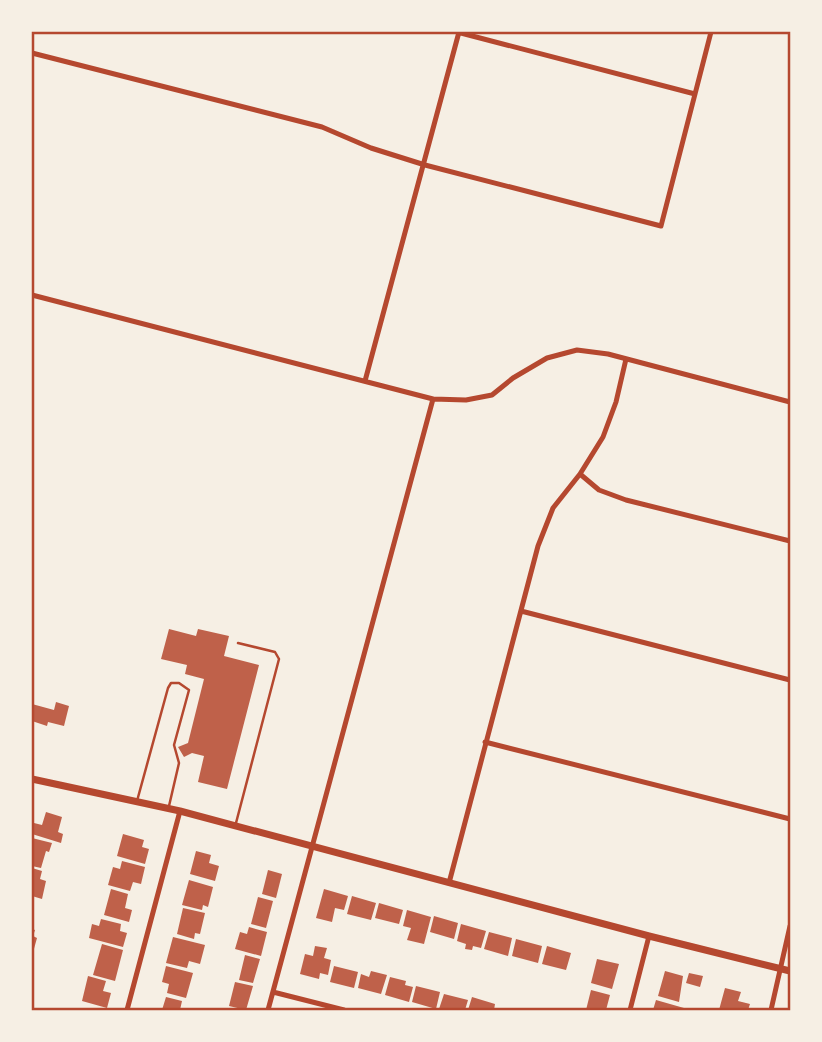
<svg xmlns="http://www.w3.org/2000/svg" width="822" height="1042" font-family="'Public Sans',sans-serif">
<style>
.building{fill:#bf614a}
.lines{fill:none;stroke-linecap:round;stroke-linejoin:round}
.service{stroke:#b5482f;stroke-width:2.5}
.minor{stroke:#b5482f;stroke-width:5}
.tertiary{stroke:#b5482f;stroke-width:7}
.neatline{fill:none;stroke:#b5482f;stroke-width:2.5}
</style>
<rect width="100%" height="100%" fill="#f6efe4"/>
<path class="building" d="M169 629 196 636 198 629 229 636 224 656 259 665 227 789 198 782 204 756 192 753 184 757 178 747 188 743 204 679 185 674 187 665 161 659Z
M56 702 69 706 64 726 48 722 47 726 32 721V704L54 710Z
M46 812 62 817 58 832 63 834 61 843 32 834 34 823 42 825Z
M123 834 144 840 142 847 149 849 145 864 117 856Z
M32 838 52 843 49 852 46 851 41 868 32 866Z
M196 851 211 855 209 863 219 866 215 881 190 874Z
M122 861 145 867 141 884 133 882 130 891 108 885 113 867 120 869Z
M32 868 42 871 40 879 46 881 42 899 32 896Z
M268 870 282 874 276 898 262 894Z
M189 880 213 887 208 907 203 905 202 910 182 905Z
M111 889 128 894 125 908 132 910 129 922 104 915Z
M324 889 348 896 344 910 335 908 332 922 316 918Z
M352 896 376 903 371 920 347 914Z
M258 897 273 901 266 928 251 924Z
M379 903 403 910 399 924 375 918Z
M183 908 205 913 200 934 195 933 194 939 177 934Z
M407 910 431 917 424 944 407 940 411 928 403 926Z
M434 916 458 923 454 939 430 932Z
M101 919 121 924 120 931 127 933 123 947 89 938 92 924 99 926Z
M461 924 486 931 481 948 473 946 472 950 465 949 466 944 457 941Z
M249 927 267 932 261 956 235 949 240 932 247 934Z
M32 929 35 930 33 936 37 938 32 956Z
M489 932 512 938 508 956 484 949Z
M173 937 205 945 200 964 189 961 187 968 166 963Z
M516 939 542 946 538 963 512 956Z
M102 944 123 950 115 981 93 975Z
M315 946 327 948 324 958 331 960 328 975 320 973 319 979 300 974 305 954 313 956Z
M547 946 571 953 566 970 542 964Z
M245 955 260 959 253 983 239 980Z
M597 959 619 964 612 989 591 983Z
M166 966 193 973 186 998 167 993 169 984 162 982Z
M334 966 358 972 354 988 330 982Z
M371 971 387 975 381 994 358 988 361 974 369 977Z
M665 971 683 976 679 1002 658 996Z
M689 973 703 976 700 987 686 983Z
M88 976 106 981 103 991 111 993 107 1008 82 1001Z
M390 977 406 981 405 985 413 987 409 1002 385 995Z
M235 982 253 986 246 1010 229 1006Z
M416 986 440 992 436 1009 412 1002Z
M725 988 741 992 738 1001 750 1004 748 1010H719Z
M591 990 610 995 606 1010H586Z
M444 994 468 1000 465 1010 439 1009Z
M166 997 182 1001 180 1010H162Z
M472 997 495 1004 494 1010H468Z
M656 1000 691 1010H653Z"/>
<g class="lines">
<path class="service" d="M137 801 168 688 171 683H179L189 690 174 745 179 763 169 806
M236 823 279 659 275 652 238 643"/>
<path class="minor" d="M457 32 695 94
M32 53 322 127 371 148 425 165 661 226 711 32
M32 295 433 399 466 400 492 395 513 378 547 358 577 350 608 354 790 402
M365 381 459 32
M580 474 599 490 626 500 790 541
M521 611 790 680
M485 742 790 819
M449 883 538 546 553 508 580 474 603 437 616 402 626 359
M273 992 344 1010
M127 1010 180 811
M268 1010 433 399
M630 1010 649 936
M771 1010 790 926"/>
<path class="tertiary" d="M32 779 180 811 649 936 790 971"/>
</g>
<rect width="822" height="1042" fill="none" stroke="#f6efe4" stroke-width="66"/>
<rect x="33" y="33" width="756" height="976" class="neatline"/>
</svg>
